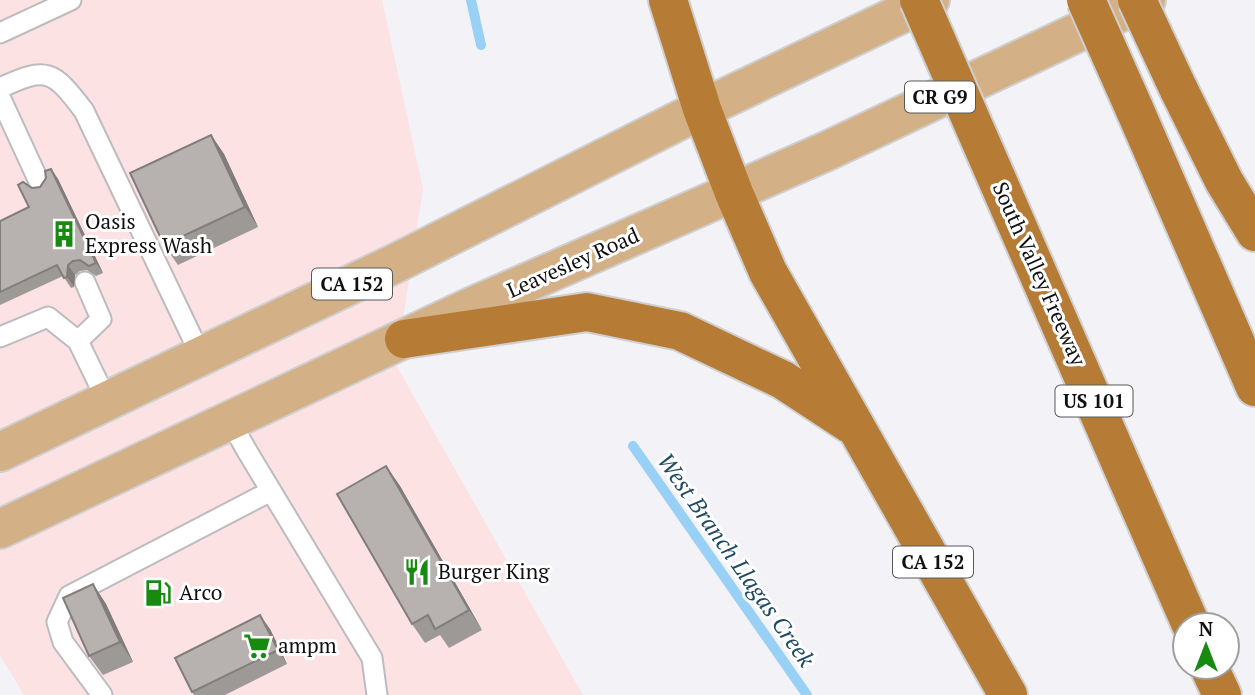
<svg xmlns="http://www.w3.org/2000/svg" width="1255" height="695" font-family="'PT Serif',serif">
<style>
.commercial{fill:#fde2e3}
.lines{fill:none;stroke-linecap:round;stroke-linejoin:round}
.stream{stroke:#99d0f6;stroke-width:10}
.service-casing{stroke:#bcbbbf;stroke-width:23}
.primary-casing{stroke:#cfcfd0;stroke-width:42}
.motorway-casing{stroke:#cfcfd0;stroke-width:42}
.service{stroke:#fff;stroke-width:19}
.primary{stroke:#d3b086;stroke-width:38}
.motorway{stroke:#b67c36;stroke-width:38}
.motorway-bridge-casing{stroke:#cfcfd0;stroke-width:42;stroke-linecap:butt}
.motorway-bridge{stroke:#b67c36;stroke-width:38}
.wall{fill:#9d9997}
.shaded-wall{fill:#807d7b}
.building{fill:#b7b2b0;stroke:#807d7b;stroke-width:2}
.labels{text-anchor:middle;stroke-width:6;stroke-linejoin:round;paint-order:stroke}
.shield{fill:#fff;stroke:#585859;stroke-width:2}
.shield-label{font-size:19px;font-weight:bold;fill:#101012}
.poi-label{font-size:21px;fill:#101012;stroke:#fff;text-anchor:start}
.street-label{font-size:21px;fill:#101012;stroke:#fff}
.water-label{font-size:23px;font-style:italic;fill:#214a64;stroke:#fff}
</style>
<rect width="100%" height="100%" fill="#f3f2f7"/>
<path class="commercial" d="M0 0H382L423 189 396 365 583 695H24L0 655Z"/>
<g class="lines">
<path class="stream" d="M471 0 481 45
M633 446 807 695"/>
<defs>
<path id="service" d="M0 33 71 0
M0 88C47 66 53 70 84 111L201 356
M0 97 41 186
M0 337 48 317 78 341 107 401
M78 341 101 319 85 282
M230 421 247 451 372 658 377 695
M102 695 63 642 57 622 69 596 271 491"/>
<path id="primary" d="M0 452 398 262 702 109 930 0
M0 529 469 308 827 151 1146 0"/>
<path id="motorway" d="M668 0 702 109 734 193 768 272 1008 695
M1178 88 1224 181 1255 232
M1134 108 1255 387
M996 177 1191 625
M404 339 587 312 680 331 783 380 850 424
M1209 667 1222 695"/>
</defs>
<use href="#service" class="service-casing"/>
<use href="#primary" class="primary-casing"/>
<use href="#motorway" class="motorway-casing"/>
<use href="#service" class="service"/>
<use href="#primary" class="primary"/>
<use href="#motorway" class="motorway"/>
<defs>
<path id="motorway-bridge" d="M919 0 996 177
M1086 0 1134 108
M1137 0 1178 88"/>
</defs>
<use href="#motorway-bridge" class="motorway-bridge-casing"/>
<use href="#motorway-bridge" class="motorway-bridge"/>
</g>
<path class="wall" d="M211 135 224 154 258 227 178 265 164 245Z
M51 169 58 179 103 273 96 276 87 270 80 271 75 275 74 287 71 288 63 276 0 305V221L29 207 32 188 40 187Z
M386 466 400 486 482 630 449 648 440 635 425 643 412 624Z
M93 584 106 604 133 662 103 675 89 656Z
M270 629 287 664 225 695H194L192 692Z"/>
<path class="shaded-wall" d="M211 135 224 154 258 227 245 207Z
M51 169 58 179 103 273 96 263Z
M68 265 75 275 74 287 67 277Z
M386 466 400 486 482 630 469 610Z
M93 584 106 604 133 662 120 642Z
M260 615 270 629 287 664 278 650Z"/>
<path class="building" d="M211 135 245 207 164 245 130 173Z
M51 169 96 263 89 266 80 260 73 261 68 265 67 277 64 278 57 265 0 292V221L29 207 18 185 23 182 32 188 40 187 46 178 45 171Z
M386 466 469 610 435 629 428 615 412 624 337 494Z
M93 584 120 642 89 656 63 598Z
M260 615 278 650 192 692 175 658Z"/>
<defs>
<symbol id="building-bare" viewBox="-9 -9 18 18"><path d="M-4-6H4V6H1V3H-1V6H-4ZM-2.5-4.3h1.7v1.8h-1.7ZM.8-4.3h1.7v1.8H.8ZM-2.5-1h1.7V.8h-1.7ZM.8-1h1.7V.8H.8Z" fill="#168b10" stroke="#fff" stroke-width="2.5" paint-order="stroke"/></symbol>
<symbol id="restaurant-bare" viewBox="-9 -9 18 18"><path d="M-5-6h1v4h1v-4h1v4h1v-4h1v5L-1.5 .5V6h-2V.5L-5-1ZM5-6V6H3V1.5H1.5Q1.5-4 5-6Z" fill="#168b10" stroke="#fff" stroke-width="2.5" paint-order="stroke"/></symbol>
<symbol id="fuel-bare" viewBox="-9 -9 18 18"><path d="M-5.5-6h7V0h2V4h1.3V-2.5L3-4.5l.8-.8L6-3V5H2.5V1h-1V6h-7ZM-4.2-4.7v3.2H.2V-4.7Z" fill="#168b10" stroke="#fff" stroke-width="2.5" paint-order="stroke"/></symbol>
<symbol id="supermarket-bare" viewBox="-9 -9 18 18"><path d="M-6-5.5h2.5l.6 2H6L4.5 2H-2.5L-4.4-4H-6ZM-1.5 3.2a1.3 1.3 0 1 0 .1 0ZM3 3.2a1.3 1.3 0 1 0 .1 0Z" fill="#168b10" stroke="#fff" stroke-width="2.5" paint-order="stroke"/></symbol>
</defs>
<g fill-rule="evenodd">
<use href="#building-bare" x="45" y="215" width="38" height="38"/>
<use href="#restaurant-bare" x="398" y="553" width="38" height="38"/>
<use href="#fuel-bare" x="139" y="574" width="38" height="38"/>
<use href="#supermarket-bare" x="238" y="627" width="38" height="38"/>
</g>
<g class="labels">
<g class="shield">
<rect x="905" y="81.5" width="70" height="31" rx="5"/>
<rect x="312" y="268.5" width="80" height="31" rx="5"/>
<rect x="1055.5" y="385.5" width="77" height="31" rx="5"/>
<rect x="893" y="546.5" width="80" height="31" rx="5"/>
</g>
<g class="shield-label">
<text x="940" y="104">CR G9</text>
<text x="352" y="291">CA 152</text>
<text x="1094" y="408">US 101</text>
<text x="933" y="569">CA 152</text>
</g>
<g class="poi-label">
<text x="85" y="229">Oasis<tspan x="85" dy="24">Express Wash</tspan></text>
<text x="438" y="579">Burger King</text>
<text x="179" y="600">Arco</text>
<text x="278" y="653">ampm</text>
</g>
<g class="street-label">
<text transform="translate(573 263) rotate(-24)" y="7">Leavesley Road</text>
<text transform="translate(1039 274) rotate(66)" y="7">South Valley Freeway</text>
</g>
<g class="water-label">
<text transform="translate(736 560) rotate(55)" y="8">West Branch Llagas Creek</text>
</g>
</g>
<g transform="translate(1206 646)"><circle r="33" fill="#ffffff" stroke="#9f9fa0" stroke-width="2"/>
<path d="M0-5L12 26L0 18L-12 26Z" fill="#168b10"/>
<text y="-10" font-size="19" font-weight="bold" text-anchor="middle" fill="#101012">N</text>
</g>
</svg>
